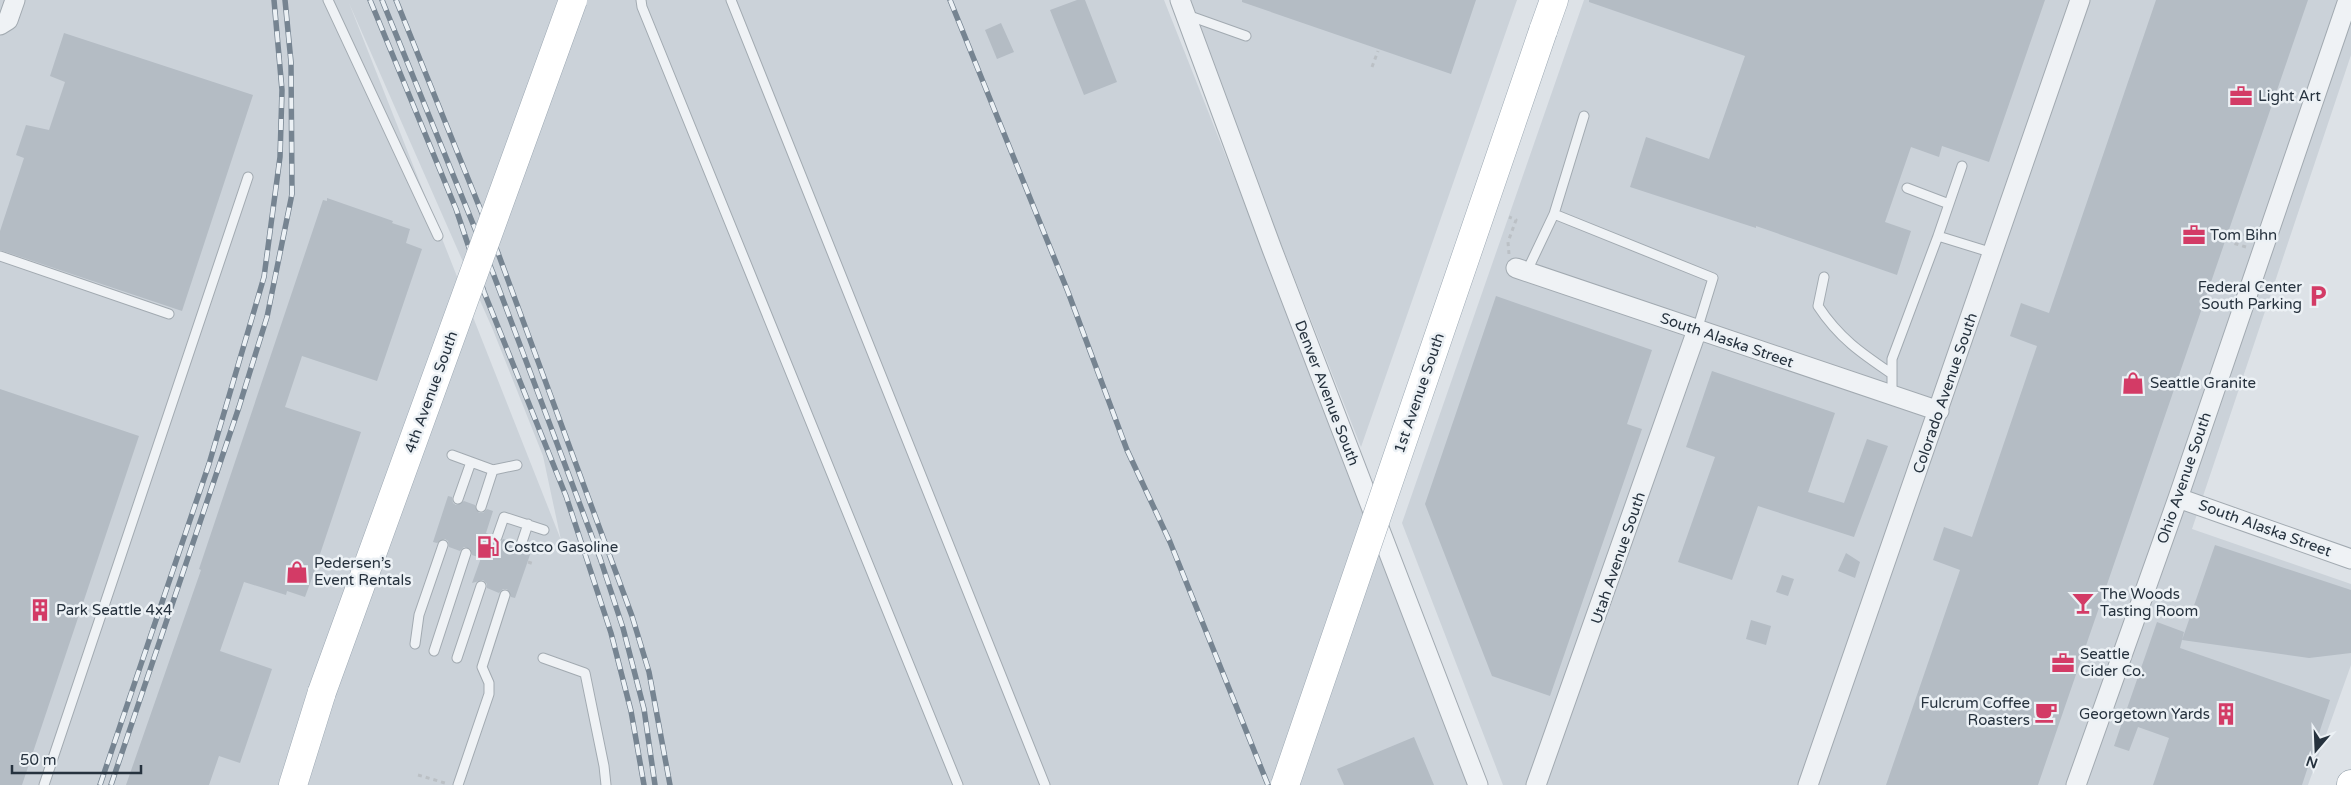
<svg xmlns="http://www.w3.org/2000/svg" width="2351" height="785" font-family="'Varela Round',sans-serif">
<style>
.built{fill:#cbd2d9;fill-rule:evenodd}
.building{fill:#b4bcc4}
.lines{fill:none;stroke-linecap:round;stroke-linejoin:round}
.lane-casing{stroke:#a2aab1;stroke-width:11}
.street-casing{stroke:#a2aab1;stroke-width:21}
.primary-casing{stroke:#9ca8b3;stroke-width:29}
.highway-casing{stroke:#84929e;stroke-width:29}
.path{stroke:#bbc0c5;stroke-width:3;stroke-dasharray:4 4;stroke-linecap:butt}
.lane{stroke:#eff2f5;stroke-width:9}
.street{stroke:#eff2f5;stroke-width:19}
.primary{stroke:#fff;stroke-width:28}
.highway{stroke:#fff;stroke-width:28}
.rail-casing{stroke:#768491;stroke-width:5.5}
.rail{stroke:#ecf1f5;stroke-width:4;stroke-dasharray:11;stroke-linecap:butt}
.primary-bridge-casing{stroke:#9ca8b3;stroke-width:29;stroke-linecap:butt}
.primary-bridge{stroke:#fff;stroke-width:28}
.labels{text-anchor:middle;stroke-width:5;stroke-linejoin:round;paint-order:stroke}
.poi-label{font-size:15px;fill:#26323e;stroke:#ecf1f5;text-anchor:start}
.street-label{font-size:15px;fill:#26323e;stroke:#ecf1f5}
</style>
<rect width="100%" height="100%" fill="#dde2e7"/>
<path class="built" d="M0 0H1164L1475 785H0ZM349 3 493 330 543 456 561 540Z
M1185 0H1517L1361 447Z
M1584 0H2351V55L2192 529 2351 584V665L2308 785H1503L1402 523Z"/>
<path class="building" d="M1077 0H1085L1117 82 1084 95 1050 10Z
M1242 0H1476L1451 74 1242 2Z
M1589 0H2045L1989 162 1942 146 1939 157 1911 147 1885 222 1911 231 1897 275 1756 226V228L1630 187 1646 137 1709 159 1745 56 1589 2Z
M2156 0H2308L2038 785H1886L1960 570 1933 560 1944 527 1972 537 2037 346 2010 336 2021 303 2049 313Z
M1001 23 1014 52 997 59 985 30Z
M64 33 253 95 182 311 0 250V231L24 158 16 155 26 125 49 130 65 82 50 76Z
M327 198 393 221 392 223 410 229 406 243 422 249 377 381 302 356 285 407 361 432 312 578 305 597 287 591 286 595 244 582 220 651 272 669 240 763 219 756 209 785H126L201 570 199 569 323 200 327 201Z
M1496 296 1652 350 1627 424 1642 429 1550 696 1492 676 1425 504Z
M1712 371 1835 413 1808 492 1844 503 1867 439 1888 446 1854 537 1758 506 1732 580 1678 562 1715 457 1686 447Z
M0 389 139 436 22 785H0Z
M448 496 452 497 453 503 456 505 464 501 475 505 479 513H483L487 509 493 511 486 533 491 535 494 543H499L503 539 515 543 519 551H523L527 547 532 549 515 598 511 597 507 589H503L499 593 487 588V584L483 580 472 583 481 558 472 555 470 549 464 547 460 551 449 547 448 541 445 539 437 543 433 542Z
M2215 545 2351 590V653L2309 658 2182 640 2180 648 2330 700 2302 785H2153L2169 738 2138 727 2129 751 2114 746 2157 622 2184 632 2182 640Z
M1846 553 1860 562 1855 578 1838 571Z
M1782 575 1794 579 1788 596 1776 592Z
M1751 620 1771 626 1766 645 1746 639Z
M1414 737 1434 785H1344L1337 769Z"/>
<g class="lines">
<defs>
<path id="lane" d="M328 0 438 236
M641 0 642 7 958 785
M731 0 1045 785
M1187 15 1246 36
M1962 166 1938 236 1993 253
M1907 188 1949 204
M1554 214 1584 116
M0 256 169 314
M1527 271 1554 214 1713 278 1697 330
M1824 277 1818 306C1839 338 1861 353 1892 374
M1892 396V359L1938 236
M452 455 493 470 517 465
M458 499 471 462
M481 507 493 470
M497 537 504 517 544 530
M521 545 528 524
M415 644 419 615 443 545
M434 651 466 553
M457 658 481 586
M543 658 585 673 604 766 606 785
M44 785 248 177
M458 785 489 694V683L482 667 505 595"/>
<path id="street" d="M1180 0 1272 249 1478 785
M0 25 8 20 15 0
M1516 268 1939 411
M2178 498 2351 559
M1536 785 1697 330
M1808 785 2080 0
M2076 785 2178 498 2348 0"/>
<path id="primary" d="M1543 31 1554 0
M293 785 322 692"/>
<path id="highway" d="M2351 785V784"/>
</defs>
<use href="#lane" class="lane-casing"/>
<use href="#street" class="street-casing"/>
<use href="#primary" class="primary-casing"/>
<use href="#highway" class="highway-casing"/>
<path class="path" d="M1372 67 1378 51
M2246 247 2233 243 2237 232 2249 236
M1509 254 1508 242 1516 220 1509 217
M528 562 534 564
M418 775 445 783"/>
<use href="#lane" class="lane"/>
<use href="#street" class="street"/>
<use href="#primary" class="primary"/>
<use href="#highway" class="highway"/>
<defs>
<path id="rail" d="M370 0 456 209 484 292 566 496 611 633 631 711 644 785
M382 0 493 273 600 558 623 628 644 709 655 785
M396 0 498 253 632 616 649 672 670 785
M950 0 1068 292 1127 450 1170 542 1268 785
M100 785 209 464 264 277 280 157 282 90 274 0
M111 785 239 407 267 317 292 194 291 62 285 0"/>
</defs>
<use href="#rail" class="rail-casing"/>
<use href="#rail" class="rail"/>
<defs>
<path id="primary-bridge" d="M322 692 573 0
M1285 785 1543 31"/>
</defs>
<use href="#primary-bridge" class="primary-bridge-casing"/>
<use href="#primary-bridge" class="primary-bridge"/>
</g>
<defs>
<symbol id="office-bare" viewBox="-9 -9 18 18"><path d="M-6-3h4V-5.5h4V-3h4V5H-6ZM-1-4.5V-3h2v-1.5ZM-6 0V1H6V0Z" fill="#d33b66" stroke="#ecf1f5" stroke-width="2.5" paint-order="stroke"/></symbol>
<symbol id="parking-bare" viewBox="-9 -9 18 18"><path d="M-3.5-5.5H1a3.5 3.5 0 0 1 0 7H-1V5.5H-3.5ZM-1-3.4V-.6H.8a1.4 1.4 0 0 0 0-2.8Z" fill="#d33b66" stroke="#ecf1f5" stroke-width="2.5" paint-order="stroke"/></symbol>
<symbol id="shop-bare" viewBox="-9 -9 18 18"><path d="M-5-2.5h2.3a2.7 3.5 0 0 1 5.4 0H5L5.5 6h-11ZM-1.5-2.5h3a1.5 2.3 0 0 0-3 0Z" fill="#d33b66" stroke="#ecf1f5" stroke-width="2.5" paint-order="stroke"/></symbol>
<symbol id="fuel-bare" viewBox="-9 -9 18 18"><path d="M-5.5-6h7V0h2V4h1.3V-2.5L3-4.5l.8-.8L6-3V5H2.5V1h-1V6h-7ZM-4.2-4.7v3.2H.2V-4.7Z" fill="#d33b66" stroke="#ecf1f5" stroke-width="2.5" paint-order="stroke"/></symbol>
<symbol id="bar-bare" viewBox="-9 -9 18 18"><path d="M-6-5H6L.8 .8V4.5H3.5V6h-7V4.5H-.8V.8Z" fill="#d33b66" stroke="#ecf1f5" stroke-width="2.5" paint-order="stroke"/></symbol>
<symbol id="building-bare" viewBox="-9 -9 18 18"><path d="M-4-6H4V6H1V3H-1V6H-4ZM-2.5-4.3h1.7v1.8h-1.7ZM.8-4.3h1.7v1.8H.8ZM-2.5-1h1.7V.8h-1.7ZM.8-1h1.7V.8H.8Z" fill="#d33b66" stroke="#ecf1f5" stroke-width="2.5" paint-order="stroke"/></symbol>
<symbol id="cafe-bare" viewBox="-9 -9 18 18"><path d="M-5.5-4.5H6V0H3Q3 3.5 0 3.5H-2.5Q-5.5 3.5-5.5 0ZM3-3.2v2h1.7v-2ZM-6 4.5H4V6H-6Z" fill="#d33b66" stroke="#ecf1f5" stroke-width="2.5" paint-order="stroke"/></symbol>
</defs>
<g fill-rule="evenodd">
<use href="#office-bare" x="2225" y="80" width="32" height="32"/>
<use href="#office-bare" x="2178" y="219" width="32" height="32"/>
<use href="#parking-bare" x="2302" y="280" width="32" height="32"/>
<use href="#shop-bare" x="2117" y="367" width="32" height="32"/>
<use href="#fuel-bare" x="472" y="531" width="32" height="32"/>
<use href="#shop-bare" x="281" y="556" width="32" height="32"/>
<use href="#bar-bare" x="2067" y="587" width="32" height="32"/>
<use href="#building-bare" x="24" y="594" width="32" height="32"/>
<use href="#office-bare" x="2047" y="647" width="32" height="32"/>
<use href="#cafe-bare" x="2030" y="696" width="32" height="32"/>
<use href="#building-bare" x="2210" y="698" width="32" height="32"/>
</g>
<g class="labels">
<g class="poi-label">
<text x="2258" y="101">Light Art</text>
<text x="2210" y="240">Tom Bihn</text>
<text x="2302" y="292" text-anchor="end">Federal Center<tspan x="2302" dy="17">South Parking</tspan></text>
<text x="2150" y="388">Seattle Granite</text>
<text x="504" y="552">Costco Gasoline</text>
<text x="314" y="568">Pedersen’s<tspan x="314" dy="17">Event Rentals</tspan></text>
<text x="2100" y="599">The Woods<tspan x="2100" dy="17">Tasting Room</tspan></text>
<text x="56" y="615">Park Seattle 4x4</text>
<text x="2080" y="659">Seattle<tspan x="2080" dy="17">Cider Co.</tspan></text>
<text x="2030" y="708" text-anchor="end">Fulcrum Coffee<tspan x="2030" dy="17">Roasters</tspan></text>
<text x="2210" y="719" text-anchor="end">Georgetown Yards</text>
</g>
<g class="street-label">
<text transform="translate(1727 340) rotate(19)" y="5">South Alaska Street</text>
<text transform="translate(431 392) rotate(-70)" y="5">4th Avenue South</text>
<text transform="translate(1327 393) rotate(69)" y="5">Denver Avenue South</text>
<text transform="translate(1419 393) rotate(-71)" y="5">1st Avenue South</text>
<text transform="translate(1945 393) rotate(-71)" y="5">Colorado Avenue South</text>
<text transform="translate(2184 478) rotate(-71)" y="5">Ohio Avenue South</text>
<text transform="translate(2265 528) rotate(20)" y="5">South Alaska Street</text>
<text transform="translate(1618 558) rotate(-71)" y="5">Utah Avenue South</text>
</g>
</g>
<g transform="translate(2316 750) rotate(199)" stroke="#ecf1f5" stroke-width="4" paint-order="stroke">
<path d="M0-4L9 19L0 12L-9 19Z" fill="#26323e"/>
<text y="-8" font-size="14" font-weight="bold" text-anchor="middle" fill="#26323e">N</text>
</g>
<path d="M12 765v8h129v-8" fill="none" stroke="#26323e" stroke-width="2.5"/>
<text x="20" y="765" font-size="15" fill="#26323e" stroke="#ecf1f5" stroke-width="4" paint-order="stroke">50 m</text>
</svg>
